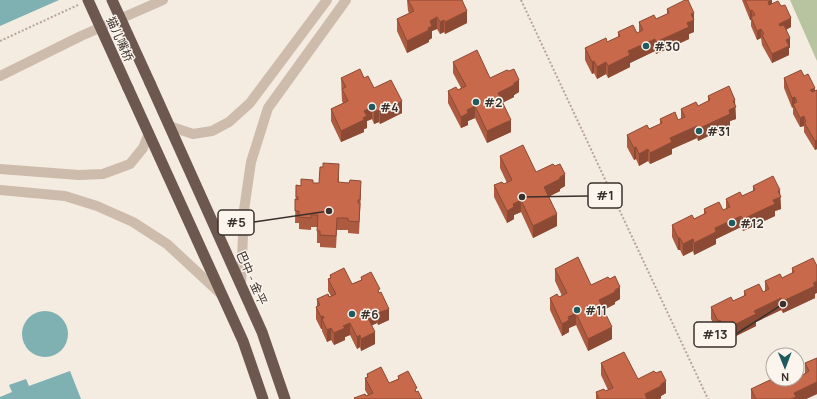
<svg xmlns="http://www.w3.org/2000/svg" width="817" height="399" font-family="Manrope,'Noto Sans SC',sans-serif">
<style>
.green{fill:#b8c4a0}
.water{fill:#7fb0b2}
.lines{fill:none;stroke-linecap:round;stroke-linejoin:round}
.path{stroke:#b9a596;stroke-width:2;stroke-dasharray:2 2;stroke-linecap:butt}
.tertiary{stroke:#cdbbac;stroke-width:10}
.trunk{stroke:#6c584f;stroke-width:11}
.trunk-bridge{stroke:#6c584f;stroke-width:11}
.wall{fill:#ac5a40}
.shaded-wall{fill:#8c4a34}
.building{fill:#c8694b;stroke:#8c4a34}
.poi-dot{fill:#1f5a5e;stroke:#fbf5ee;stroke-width:1.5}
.labels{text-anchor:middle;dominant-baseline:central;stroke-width:3;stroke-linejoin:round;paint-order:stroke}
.street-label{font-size:12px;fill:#3b302b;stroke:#fbf5ee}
.poi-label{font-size:12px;font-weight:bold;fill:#3b302b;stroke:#fbf5ee;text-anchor:start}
.leader{fill:none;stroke:#3b302b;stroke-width:1.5}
.callout-dot{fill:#3b302b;stroke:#fbf5ee;stroke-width:1.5}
.callout{fill:#fbf5ee;stroke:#3b302b;stroke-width:1.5}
.callout-label{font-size:13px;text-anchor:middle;font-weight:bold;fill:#3b302b}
</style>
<rect width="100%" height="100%" fill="#f4ebe1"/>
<path class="green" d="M 790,0 L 817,0 L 817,61 Z"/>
<g class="water">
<path d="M 0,0 L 59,0 L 0,26 Z"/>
<circle cx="45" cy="334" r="23"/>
<path d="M 70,371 L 81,399 L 0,399 L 0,397 L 12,392 L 9,385 L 26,379 L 29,386 Z"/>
</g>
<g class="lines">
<g class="path">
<path d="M 521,0 L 708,399"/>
<path d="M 0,41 L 78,5"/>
</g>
<g class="tertiary">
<path d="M 0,76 L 81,36 L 163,0"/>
<path d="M 169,126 L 193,134 L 212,131 L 229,122 L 250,103 L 327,0"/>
<path d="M 0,169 L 79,175 L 103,174 L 130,164 L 143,148 L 149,133"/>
<path d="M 0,190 L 65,196 L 97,206 L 133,222 L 167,244 L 221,294"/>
<path d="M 241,284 L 244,210 L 251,162 L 268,108 L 346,0"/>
</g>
<g class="trunk">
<path d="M 150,83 L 262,332 L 285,399"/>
<path d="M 128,88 L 243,341 L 263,399"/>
</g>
<g class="trunk-bridge">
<path d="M 88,0 L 128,88"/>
<path d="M 112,0 L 150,83"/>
</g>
</g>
<g class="wall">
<path d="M 407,0 L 462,0 L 467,23 L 445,34 L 444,32 L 440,34 L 437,29 L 432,31 L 432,38 L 429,40 L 429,42 L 407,53 L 397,31 L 397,19 L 409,13 L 408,11 Z"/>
<path d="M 742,0 L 772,0 L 772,4 L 791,27 L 786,30 L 790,48 L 789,48 L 789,55 L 772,63 L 762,45 L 761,38 L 757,40 L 751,26 L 751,20 L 750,20 Z"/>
<path d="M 667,9 L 694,19 L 694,32 L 689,34 L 689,39 L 656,54 L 655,51 L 630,63 L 630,67 L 608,78 L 606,74 L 597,79 L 594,73 L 592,74 L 585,60 L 585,48 L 607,42 L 618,37 L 618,32 L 637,33 L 639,32 L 639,22 L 656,19 L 667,14 Z"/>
<path d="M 453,62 L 490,78 L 519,92 L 514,95 L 514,97 L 502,103 L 511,132 L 487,143 L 475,118 L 468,121 L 468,125 L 461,128 L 448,103 L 448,91 L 458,90 L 461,88 L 453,73 Z"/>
<path d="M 804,76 L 815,91 L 817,90 L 817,149 L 815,150 L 804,132 L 804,126 L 800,127 L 793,114 L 793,107 L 792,108 L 784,88 L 784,78 Z"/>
<path d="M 341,78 L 364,78 L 374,88 L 402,113 L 380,124 L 379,122 L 374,124 L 372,119 L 367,121 L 367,128 L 364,129 L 364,132 L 341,142 L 331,121 L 331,109 L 343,103 L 342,101 Z"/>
<path d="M 708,96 L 735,106 L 736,119 L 730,121 L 730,126 L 698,141 L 697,138 L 672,149 L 672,154 L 650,164 L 648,161 L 639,166 L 636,159 L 634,160 L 627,147 L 627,135 L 649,129 L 660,124 L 660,119 L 678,120 L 681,119 L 681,109 L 698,106 L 708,101 Z"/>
<path d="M 500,156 L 536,172 L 565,186 L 560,189 L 560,191 L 548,197 L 557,226 L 533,238 L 521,212 L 514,215 L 514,219 L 507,223 L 494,197 L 494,185 L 504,184 L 507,183 L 500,168 Z"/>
<path d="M 339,176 L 339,182 L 361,193 L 359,234 L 348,233 L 348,230 L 337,230 L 336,248 L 320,247 L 320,243 L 317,243 L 317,227 L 311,227 L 311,230 L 299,229 L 299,223 L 295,223 L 296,185 L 301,186 L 319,183 Z"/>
<path d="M 753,186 L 780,196 L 781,209 L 775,211 L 775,216 L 743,231 L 741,227 L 716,239 L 716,244 L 694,255 L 693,251 L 683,256 L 680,250 L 678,250 L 672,237 L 672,225 L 694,219 L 704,214 L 704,209 L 723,210 L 726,209 L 726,199 L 742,196 L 753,191 Z"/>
<path d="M 792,268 L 815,294 L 815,298 L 783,313 L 781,310 L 756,322 L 756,326 L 734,337 L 732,334 L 723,338 L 720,332 L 718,333 L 711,319 L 711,307 L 733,301 L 744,296 L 744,291 L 763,292 L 765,291 L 765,281 L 782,278 L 792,273 Z"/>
<path d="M 555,269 L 591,285 L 620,299 L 615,302 L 615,304 L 604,310 L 612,339 L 588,351 L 576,325 L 569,328 L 569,332 L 562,336 L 550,310 L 550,298 L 559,297 L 562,296 L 555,281 Z"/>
<path d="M 330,275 L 352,284 L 361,280 L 361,277 L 380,293 L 389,320 L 378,325 L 377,323 L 372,325 L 375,344 L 361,351 L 360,347 L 357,349 L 350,335 L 345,337 L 345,340 L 334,345 L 331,340 L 327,342 L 322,331 L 322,329 L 321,329 L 316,319 L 316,307 L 317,306 L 317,299 L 331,296 L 328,291 L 328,279 L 330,279 Z"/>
<path d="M 817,358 L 817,394 L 806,399 L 751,399 L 751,389 L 803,375 L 805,373 L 805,363 Z"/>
<path d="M 601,363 L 638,379 L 666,393 L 661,396 L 661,398 L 660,399 L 596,399 L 596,392 L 605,391 L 608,390 L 601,375 Z"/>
<path d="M 367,374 L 389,383 L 398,379 L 398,376 L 417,392 L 422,399 L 354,399 L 354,398 L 368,395 L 365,390 L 365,378 L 367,378 Z"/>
</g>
<g class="shaded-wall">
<path d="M 772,0 L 772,10 L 768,2 Z"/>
<path d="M 752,10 L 752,19 L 751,17 L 751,20 L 750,20 L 750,11 Z"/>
<path d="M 467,11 L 467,23 L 445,34 L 445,22 Z"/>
<path d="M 694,13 L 694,32 L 689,34 L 689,39 L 656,54 L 656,42 L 687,23 L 691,14 Z"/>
<path d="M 437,17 L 437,29 L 432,31 L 432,38 L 429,40 L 429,42 L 407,53 L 407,41 L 430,21 Z"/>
<path d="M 791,18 L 791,27 L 779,33 L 779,24 Z"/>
<path d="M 444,20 L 444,32 L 440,34 L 440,22 Z"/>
<path d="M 761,29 L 761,38 L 757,40 L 757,31 Z"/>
<path d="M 790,38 L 790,48 L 789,48 L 789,55 L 772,63 L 772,54 L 786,40 Z"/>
<path d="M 655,39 L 655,51 L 630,63 L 630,67 L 608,78 L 608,66 L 628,51 Z"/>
<path d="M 594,61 L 594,73 L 592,74 L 592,62 Z"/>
<path d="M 606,62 L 606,74 L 597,79 L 597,67 Z"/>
<path d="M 519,80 L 519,92 L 514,95 L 514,97 L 498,105 L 498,93 Z"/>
<path d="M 815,88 L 815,97 L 810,90 Z"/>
<path d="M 795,97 L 795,107 L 793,104 L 793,107 L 792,108 L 792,98 Z"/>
<path d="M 735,100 L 736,119 L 730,121 L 730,126 L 698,141 L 698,129 L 729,110 L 733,101 Z"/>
<path d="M 402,101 L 402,113 L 380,124 L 380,112 Z"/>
<path d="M 475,106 L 475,118 L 468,121 L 468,125 L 461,128 L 461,117 L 467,110 Z"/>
<path d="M 372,107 L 372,119 L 367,121 L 367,128 L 364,129 L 364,132 L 341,142 L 341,131 L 364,111 Z"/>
<path d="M 379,110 L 379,122 L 374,124 L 374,112 Z"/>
<path d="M 804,116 L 804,126 L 800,127 L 800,118 Z"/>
<path d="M 511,120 L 511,132 L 487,143 L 487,131 Z"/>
<path d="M 697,126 L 697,138 L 672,149 L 672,154 L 650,164 L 650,153 L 670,138 Z"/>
<path d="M 817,140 L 817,149 L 815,150 L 815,141 Z"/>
<path d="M 636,147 L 636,159 L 634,160 L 634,148 Z"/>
<path d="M 648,149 L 648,161 L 639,166 L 639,154 Z"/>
<path d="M 565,174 L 565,186 L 560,189 L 560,191 L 544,199 L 544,187 Z"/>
<path d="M 780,190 L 781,209 L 775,211 L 775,216 L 743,231 L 743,219 L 773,200 L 778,191 Z"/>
<path d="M 521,200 L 521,212 L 514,215 L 514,219 L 507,223 L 507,211 L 513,204 Z"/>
<path d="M 557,214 L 557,226 L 533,238 L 533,226 Z"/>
<path d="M 741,216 L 741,227 L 716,239 L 716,244 L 694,255 L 694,243 L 715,228 Z"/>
<rect x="678" y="238" width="2" height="12"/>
<path d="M 693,239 L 693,251 L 683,256 L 683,244 Z"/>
<path d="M 817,281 L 817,293 L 815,294 L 815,298 L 783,313 L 783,301 Z"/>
<path d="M 620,287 L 620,299 L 615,302 L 615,304 L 599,312 L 599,300 Z"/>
<path d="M 781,298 L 781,310 L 756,322 L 756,326 L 734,337 L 734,325 L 754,311 Z"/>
<path d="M 389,309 L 389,320 L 378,325 L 378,313 Z"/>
<path d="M 377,311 L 377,323 L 367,328 L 367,316 Z"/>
<path d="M 576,313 L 576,325 L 569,328 L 569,332 L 562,336 L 562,324 L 568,317 Z"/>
<path d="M 323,316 L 323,322 L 322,319 L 322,329 L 321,329 L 321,317 Z"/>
<path d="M 720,320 L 720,332 L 718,333 L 718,321 Z"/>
<path d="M 732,322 L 732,334 L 723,338 L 723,326 Z"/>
<path d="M 350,323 L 350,335 L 345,337 L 345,340 L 334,345 L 334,333 L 343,326 Z"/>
<path d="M 612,327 L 612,339 L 588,351 L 588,339 Z"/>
<path d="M 331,328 L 331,340 L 327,342 L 327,330 Z"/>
<path d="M 375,332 L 375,344 L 361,351 L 361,339 Z"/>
<path d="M 360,335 L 360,347 L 357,349 L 357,337 Z"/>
<path d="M 666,381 L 666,393 L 661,396 L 661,398 L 660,399 L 645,399 L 645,394 Z"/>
<path d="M 817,382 L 817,394 L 806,399 L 791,399 L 794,393 Z"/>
</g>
<g class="building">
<path d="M 408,0 L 462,0 L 467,11 L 445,22 L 444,20 L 440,22 L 437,17 L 430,21 L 432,26 L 428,28 L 429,30 L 407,41 L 397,19 L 414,11 Z"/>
<path d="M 685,0 L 688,0 L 694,13 L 691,14 L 694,20 L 687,23 L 689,27 L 656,42 L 655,39 L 628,51 L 630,55 L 608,66 L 606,62 L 597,67 L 594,61 L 592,62 L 585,48 L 606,38 L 607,42 L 620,36 L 618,32 L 633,25 L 637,33 L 643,30 L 639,22 L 654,15 L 656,19 L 669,13 L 667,9 Z"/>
<path d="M 745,0 L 772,0 L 768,2 L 769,5 L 778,1 L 781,6 L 785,5 L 791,18 L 779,24 L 780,26 L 784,25 L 790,38 L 786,40 L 789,46 L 772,54 L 762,35 L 764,34 L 761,29 L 757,31 L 751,17 L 755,15 L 752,10 L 750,11 Z"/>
<path d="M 477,50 L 490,78 L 507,70 L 509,71 L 514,69 L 519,80 L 514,83 L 514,85 L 498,93 L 511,120 L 487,131 L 475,106 L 467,110 L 468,113 L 461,117 L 448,91 L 456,87 L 458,90 L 466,86 L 453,62 Z"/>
<path d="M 360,69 L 364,78 L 368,76 L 374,88 L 391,80 L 402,101 L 380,112 L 379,110 L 374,112 L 372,107 L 364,111 L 367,116 L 363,118 L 364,120 L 341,131 L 331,109 L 348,101 L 342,89 L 346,87 L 341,78 Z"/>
<path d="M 801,70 L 804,76 L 808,74 L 815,88 L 810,90 L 812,92 L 817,90 L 817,140 L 815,141 L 804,122 L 806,122 L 804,116 L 800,118 L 793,104 L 797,102 L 795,97 L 792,98 L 784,78 Z"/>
<path d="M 729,86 L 735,100 L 733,101 L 736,107 L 729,110 L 730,114 L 698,129 L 697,126 L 670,138 L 672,142 L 650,153 L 648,149 L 639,154 L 636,147 L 634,148 L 627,135 L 647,125 L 649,129 L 662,123 L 660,119 L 675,112 L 678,120 L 685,117 L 681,109 L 696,102 L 698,106 L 710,100 L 708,96 Z"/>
<path d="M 523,145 L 536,172 L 553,164 L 555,166 L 560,164 L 565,174 L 560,177 L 560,179 L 544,187 L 557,214 L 533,226 L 521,200 L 513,204 L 514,207 L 507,211 L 494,185 L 502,182 L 504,184 L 512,180 L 500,156 Z"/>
<path d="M 323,163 L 339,164 L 338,182 L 349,183 L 350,180 L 361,181 L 360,200 L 358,200 L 358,203 L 360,203 L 359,222 L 348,221 L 348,218 L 337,218 L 336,236 L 320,235 L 320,231 L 317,231 L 318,215 L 311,215 L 311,218 L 299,217 L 299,211 L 295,211 L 295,199 L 298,200 L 298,197 L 296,197 L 296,185 L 301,186 L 301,179 L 313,180 L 313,183 L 319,183 L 320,167 L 323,167 Z"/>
<path d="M 773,176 L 780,190 L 778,191 L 781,197 L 773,200 L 775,204 L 743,219 L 741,216 L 715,228 L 716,232 L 694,243 L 693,239 L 683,244 L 680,238 L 678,238 L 672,225 L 692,215 L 694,219 L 706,213 L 704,209 L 719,202 L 723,210 L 730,207 L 726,199 L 740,192 L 742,196 L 755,190 L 753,186 Z"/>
<path d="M 578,257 L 591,285 L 608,277 L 610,279 L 615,276 L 620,287 L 615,290 L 615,292 L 599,300 L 612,327 L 588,339 L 576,313 L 568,317 L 569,320 L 562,324 L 550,298 L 557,294 L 559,297 L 567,293 L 555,269 Z"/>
<path d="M 813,258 L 817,266 L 817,281 L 813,283 L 815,286 L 783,301 L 781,298 L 754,311 L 756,314 L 734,325 L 732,322 L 723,326 L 720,320 L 718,321 L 711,307 L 731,297 L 733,301 L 746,295 L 744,291 L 759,284 L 763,292 L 769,289 L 765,281 L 780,274 L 782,278 L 794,272 L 792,268 Z"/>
<path d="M 344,268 L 352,284 L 362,280 L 361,277 L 371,272 L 380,289 L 378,290 L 379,293 L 381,292 L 389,309 L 378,313 L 377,311 L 367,316 L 375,332 L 361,339 L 360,335 L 357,337 L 350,323 L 343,326 L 345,328 L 334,333 L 331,328 L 327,330 L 322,319 L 324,318 L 323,316 L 321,317 L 316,307 L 320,305 L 317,299 L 328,294 L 329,297 L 336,294 L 328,279 L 331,278 L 330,275 Z"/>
<path d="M 624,352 L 638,379 L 654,371 L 656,373 L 661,371 L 666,381 L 661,384 L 661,386 L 645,394 L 647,399 L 599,399 L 596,392 L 604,389 L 605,391 L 613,388 L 601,363 Z"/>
<path d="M 817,358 L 817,382 L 794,393 L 796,397 L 791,399 L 756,399 L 751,389 L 772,379 L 773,383 L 782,379 L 797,379 L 797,367 L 799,366 L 803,375 L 809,371 L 805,363 Z"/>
<path d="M 381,367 L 389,383 L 399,379 L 398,376 L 408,371 L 417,388 L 415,389 L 416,392 L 418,391 L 422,399 L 355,399 L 354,398 L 365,394 L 366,396 L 373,393 L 365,378 L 368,377 L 367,374 Z"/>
</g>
<g class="poi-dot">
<circle cx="646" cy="46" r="4"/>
<circle cx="476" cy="102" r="4"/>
<circle cx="372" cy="107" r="4"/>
<circle cx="699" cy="131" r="4"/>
<circle cx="732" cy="223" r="4"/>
<circle cx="577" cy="310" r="4"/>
<circle cx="352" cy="314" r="4"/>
</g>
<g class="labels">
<g class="street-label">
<text transform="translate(120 39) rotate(66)">猫儿嘴桥</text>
<text transform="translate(252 278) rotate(66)">巴中 - 金平</text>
</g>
<g class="poi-label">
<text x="654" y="46">#30</text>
<text x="484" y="102">#2</text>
<text x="380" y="107">#4</text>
<text x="707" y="131">#31</text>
<text x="740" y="223">#12</text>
<text x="585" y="310">#11</text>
<text x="360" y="314">#6</text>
</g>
</g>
<path class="leader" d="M522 197L588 196M329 211L254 222M783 304L736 334"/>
<g class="callout-dot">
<circle cx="522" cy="197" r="4"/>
<circle cx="329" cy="211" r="4"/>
<circle cx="783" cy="304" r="4"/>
</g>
<g class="callout">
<rect x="588" y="183" width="34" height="25" rx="4"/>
<rect x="218" y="210" width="36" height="25" rx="4"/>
<rect x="694" y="322" width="42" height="25" rx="4"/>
</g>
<g class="callout-label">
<text x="605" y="200">#1</text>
<text x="236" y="227">#5</text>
<text x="715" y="339">#13</text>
</g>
<g transform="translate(785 367) rotate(179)"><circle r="19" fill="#fbf5ee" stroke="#aea6a0"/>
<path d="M0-3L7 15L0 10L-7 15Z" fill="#1f5a5e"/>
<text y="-6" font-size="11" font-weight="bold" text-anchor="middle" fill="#3b302b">N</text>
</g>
</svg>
